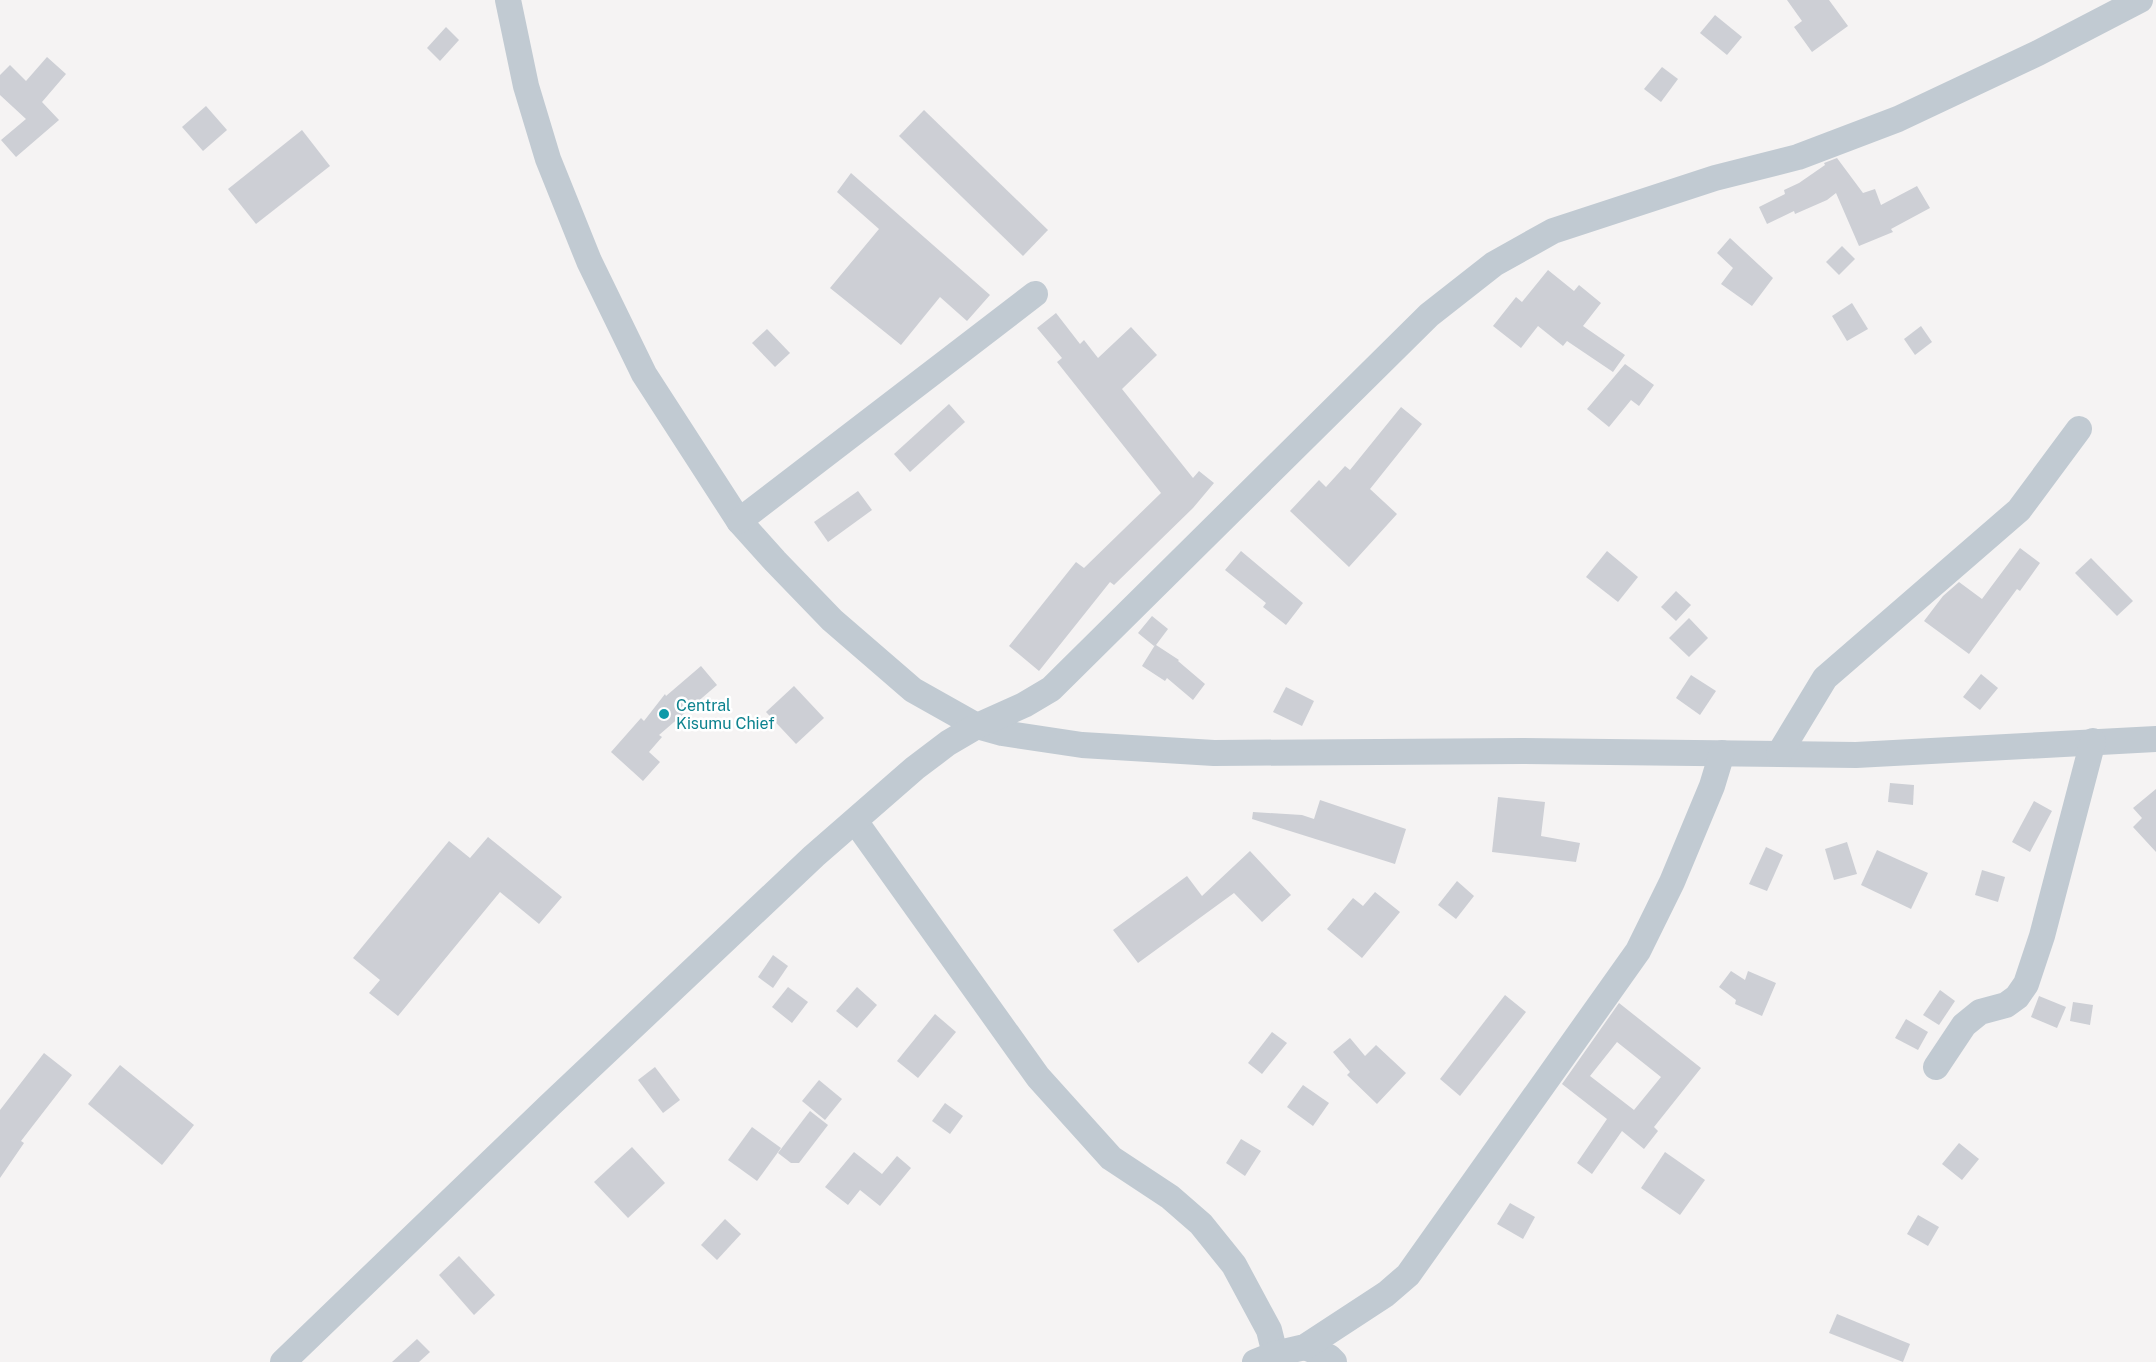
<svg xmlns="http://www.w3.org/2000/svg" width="2156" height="1362" font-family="'Public Sans',sans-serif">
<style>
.building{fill:#cdcfd5;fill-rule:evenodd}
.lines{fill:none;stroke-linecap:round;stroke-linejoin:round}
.minor{stroke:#c1cad2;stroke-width:26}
.culture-dot{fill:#0f9aa8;stroke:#fff;stroke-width:2}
.labels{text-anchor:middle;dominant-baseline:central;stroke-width:5;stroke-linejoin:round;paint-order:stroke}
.culture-label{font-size:16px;fill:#0d838f;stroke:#fff;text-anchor:start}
</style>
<rect width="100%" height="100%" fill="#f5f3f3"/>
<g class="building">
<path d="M 1787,0 L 1829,0 L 1848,26 L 1812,52 L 1794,27 L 1802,21 Z"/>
<path d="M 1715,15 L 1742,37 L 1727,55 L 1700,33 Z"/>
<path d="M 446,27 L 459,40 L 440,61 L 427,48 Z"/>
<path d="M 47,57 L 66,74 L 42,102 L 59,120 L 16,157 L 1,140 L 26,119 L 0,95 L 0,75 L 10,65 L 26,81 Z"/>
<path d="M 1662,67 L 1678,79 L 1661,102 L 1644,89 Z"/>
<path d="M 206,106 L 227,130 L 203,151 L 182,127 Z"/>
<path d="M 924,110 L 1048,230 L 1023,256 L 899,136 Z"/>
<path d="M 302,130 L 330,166 L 256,224 L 228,189 Z"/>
<path d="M 1837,158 L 1863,193 L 1875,189 L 1881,205 L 1917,186 L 1930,208 L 1891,229 L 1893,232 L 1859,246 L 1836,193 L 1827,200 L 1795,214 L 1794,211 L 1767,224 L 1759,207 L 1785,194 L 1784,190 L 1799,183 L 1825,165 L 1824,163 Z"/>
<path d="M 851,173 L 990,295 L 967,321 L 940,297 L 901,345 L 830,288 L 879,229 L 837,192 Z"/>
<path d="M 1730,238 L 1773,278 L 1752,306 L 1721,284 L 1733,268 L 1717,253 Z"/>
<path d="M 1842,246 L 1855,259 L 1839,275 L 1826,262 Z"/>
<path d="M 1548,270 L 1574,291 L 1579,285 L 1601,303 L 1583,326 L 1625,355 L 1613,372 L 1567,341 L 1563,346 L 1538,326 L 1521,348 L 1493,326 L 1516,297 L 1522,302 Z"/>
<path d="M 1852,303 L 1868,329 L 1847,341 L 1832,316 Z"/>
<path d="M 1056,313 L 1080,344 L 1084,340 L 1098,358 L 1131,327 L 1157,355 L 1122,389 L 1193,478 L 1199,471 L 1214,483 L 1193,508 L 1114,585 L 1110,582 L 1039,671 L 1009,646 L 1076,562 L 1084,568 L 1161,493 L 1057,362 L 1062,358 L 1037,328 Z"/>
<path d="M 1921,326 L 1932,342 L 1915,355 L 1904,339 Z"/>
<path d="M 767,329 L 790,353 L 775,367 L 752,343 Z"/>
<path d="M 1625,364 L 1654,385 L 1639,406 L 1631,400 L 1609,427 L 1587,409 Z"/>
<path d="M 949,404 L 965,422 L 910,472 L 894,454 Z"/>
<path d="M 1401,407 L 1422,424 L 1370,489 L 1397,514 L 1349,567 L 1290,511 L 1319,480 L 1326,487 L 1345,466 L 1350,470 Z"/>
<path d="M 858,491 L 872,510 L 828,542 L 814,522 Z"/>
<path d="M 2020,548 L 2040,563 L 2020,591 L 2017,589 L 1969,654 L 1924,621 L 1943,596 L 1959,582 L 1982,599 Z"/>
<path d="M 1241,551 L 1303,603 L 1286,625 L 1263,607 L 1266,603 L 1225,570 Z"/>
<path d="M 1607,551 L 1638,577 L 1618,602 L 1586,577 Z"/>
<path d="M 2091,558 L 2133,601 L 2117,616 L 2075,573 Z"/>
<path d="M 1676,591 L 1691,605 L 1676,621 L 1661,607 Z"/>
<path d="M 1152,616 L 1168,629 L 1156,645 L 1179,660 L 1178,661 L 1205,684 L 1193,700 L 1167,678 L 1165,681 L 1142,666 L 1155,645 L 1154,646 L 1138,633 Z"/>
<path d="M 1689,618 L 1708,638 L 1689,657 L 1669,638 Z"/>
<path d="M 701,666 L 717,685 L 659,735 L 662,737 L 649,752 L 660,762 L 643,781 L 611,752 L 641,718 L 644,721 L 665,694 L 666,696 Z"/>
<path d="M 1981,674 L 1998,688 L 1980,710 L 1963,697 Z"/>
<path d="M 1691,675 L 1716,691 L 1700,715 L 1676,698 Z"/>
<path d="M 794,686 L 824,718 L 796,744 L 766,712 Z"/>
<path d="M 1286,687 L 1314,701 L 1302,726 L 1273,712 Z"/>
<path d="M 1890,783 L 1914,785 L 1913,805 L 1888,802 Z"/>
<path d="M 2156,789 L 2156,852 L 2133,827 L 2142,818 L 2133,808 Z"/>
<path d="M 1498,797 L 1545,802 L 1541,836 L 1580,843 L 1576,862 L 1492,852 Z"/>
<path d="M 1320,800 L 1406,829 L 1395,864 L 1252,819 L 1253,812 L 1302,815 L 1314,819 Z"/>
<path d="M 2034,801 L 2052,811 L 2030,852 L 2012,842 Z"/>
<path d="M 488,837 L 562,897 L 539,924 L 500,892 L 398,1016 L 369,993 L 380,980 L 353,958 L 449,841 L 470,858 Z"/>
<path d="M 1847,842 L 1857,874 L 1834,880 L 1825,849 Z"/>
<path d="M 1766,847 L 1783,855 L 1767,891 L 1749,884 Z"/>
<path d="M 1877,850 L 1928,873 L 1911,909 L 1861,885 Z"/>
<path d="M 1250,851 L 1291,895 L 1262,922 L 1234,893 L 1138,963 L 1113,930 L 1187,876 L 1202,896 Z"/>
<path d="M 1982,870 L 2005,877 L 1998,902 L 1975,895 Z"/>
<path d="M 1457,881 L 1474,896 L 1456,919 L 1438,905 Z"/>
<path d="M 1375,892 L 1400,912 L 1362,958 L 1327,929 L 1353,898 L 1363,906 Z"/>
<path d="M 773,955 L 788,966 L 773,988 L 758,977 Z"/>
<path d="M 1731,971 L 1745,980 L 1748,971 L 1776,983 L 1762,1016 L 1735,1004 L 1736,1000 L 1719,987 Z"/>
<path d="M 788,987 L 808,1002 L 792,1023 L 772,1007 Z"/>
<path d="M 857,987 L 877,1005 L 857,1028 L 836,1011 Z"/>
<path d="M 1940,990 L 1955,1001 L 1939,1025 L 1923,1015 Z"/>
<path d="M 1505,995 L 1526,1012 L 1460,1096 L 1440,1079 Z"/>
<path d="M 2039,996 L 2066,1007 L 2057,1028 L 2031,1017 Z"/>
<path d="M 2073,1002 L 2093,1005 L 2090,1025 L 2070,1021 Z"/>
<path d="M 1619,1003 L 1701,1068 L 1654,1127 L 1658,1131 L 1644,1149 L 1622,1131 L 1592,1174 L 1577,1163 L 1607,1119 L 1562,1084 ZM 1617,1042 L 1661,1077 L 1634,1110 L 1590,1076 Z"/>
<path d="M 935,1014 L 956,1032 L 918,1078 L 897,1061 Z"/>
<path d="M 1906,1019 L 1928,1032 L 1918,1050 L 1895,1038 Z"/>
<path d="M 1272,1032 L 1287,1043 L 1262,1074 L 1248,1063 Z"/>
<path d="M 1350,1038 L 1365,1056 L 1376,1045 L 1406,1073 L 1377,1104 L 1347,1075 L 1350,1072 L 1333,1052 Z"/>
<path d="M 44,1053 L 72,1075 L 21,1141 L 24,1143 L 0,1178 L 0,1110 Z"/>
<path d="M 120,1065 L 194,1125 L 162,1165 L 88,1104 Z"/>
<path d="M 655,1067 L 680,1100 L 663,1113 L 638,1080 Z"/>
<path d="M 819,1080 L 842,1099 L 825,1120 L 802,1101 Z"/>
<path d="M 1303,1085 L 1329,1103 L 1313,1126 L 1287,1107 Z"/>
<path d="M 945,1103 L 963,1116 L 950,1134 L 932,1121 Z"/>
<path d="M 810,1111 L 828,1125 L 799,1163 L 791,1163 L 778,1153 Z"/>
<path d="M 752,1127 L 781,1148 L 757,1181 L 728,1160 Z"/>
<path d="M 1241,1139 L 1261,1151 L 1245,1176 L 1226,1163 Z"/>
<path d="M 1959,1143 L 1979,1159 L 1962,1180 L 1942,1164 Z"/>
<path d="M 632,1147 L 665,1183 L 628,1218 L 594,1182 Z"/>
<path d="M 854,1152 L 882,1174 L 897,1156 L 911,1168 L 880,1206 L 860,1190 L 848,1205 L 825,1187 Z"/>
<path d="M 1665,1152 L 1705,1180 L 1680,1215 L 1641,1188 Z"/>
<path d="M 1510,1203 L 1535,1217 L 1523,1239 L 1497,1224 Z"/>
<path d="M 1918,1215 L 1939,1227 L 1928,1246 L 1907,1234 Z"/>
<path d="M 725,1219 L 741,1234 L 717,1260 L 701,1245 Z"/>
<path d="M 459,1256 L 495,1295 L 474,1315 L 439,1275 Z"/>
<path d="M 1837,1314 L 1910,1344 L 1903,1362 L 1829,1333 Z"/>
<path d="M 417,1339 L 430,1352 L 419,1362 L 392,1362 Z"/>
</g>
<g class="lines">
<g class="minor">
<path d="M 508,0 L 526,86 L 548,159 L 589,261 L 644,374 L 739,521 L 775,561 L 832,620 L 913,690 L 977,726 L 1002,733 L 1082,745 L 1214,753 L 1523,751 L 1856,755 L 2156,739"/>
<path d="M 739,521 L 1035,294"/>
<path d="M 1779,754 L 1825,678 L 2019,510 L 2079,429"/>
<path d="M 855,821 L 1038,1077 L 1111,1158 L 1170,1197 L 1201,1224 L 1234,1265 L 1269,1330 L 1275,1354"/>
<path d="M 1936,1067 L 1964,1025 L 1980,1012 L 2006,1005 L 2017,997 L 2026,984 L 2042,936 L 2093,741"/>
<path d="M 1305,1347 L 1329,1357 L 1334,1362"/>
<path d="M 283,1362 L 550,1105 L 814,856 L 915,768 L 948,743 L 977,726 L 1024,705 L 1051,689 L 1429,315 L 1494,264 L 1553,231 L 1715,178 L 1798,157 L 1898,119 L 2038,53 L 2140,0"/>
<path d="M 1255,1362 L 1275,1354 L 1305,1347 L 1386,1294 L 1408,1275 L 1638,951 L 1672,882 L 1712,786 L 1722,753"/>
</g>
</g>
<circle class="culture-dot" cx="664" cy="714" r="6"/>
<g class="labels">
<g class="culture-label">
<text x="676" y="705">Central<tspan x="676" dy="18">Kisumu Chief</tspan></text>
</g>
</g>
</svg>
